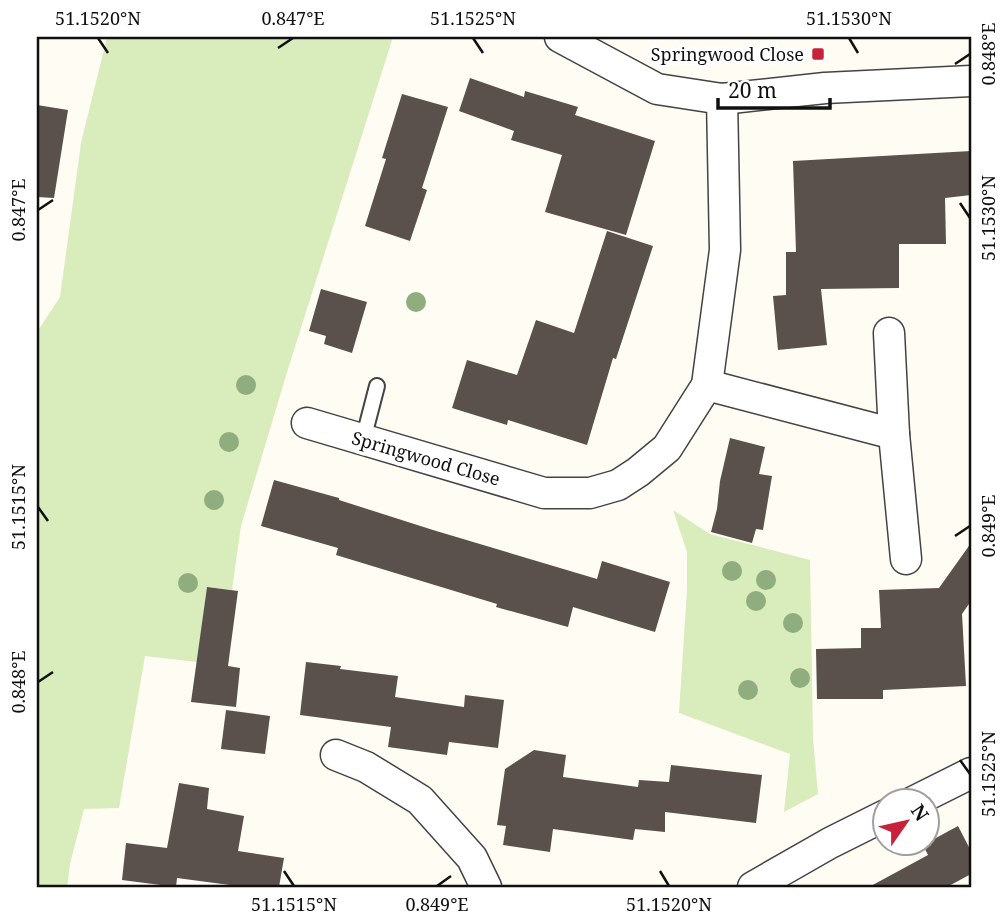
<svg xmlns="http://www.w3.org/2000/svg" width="1008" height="924" font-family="'Noto Serif',serif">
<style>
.green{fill:#d9ecbb}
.building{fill:#5a504c}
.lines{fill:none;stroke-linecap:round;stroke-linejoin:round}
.lane-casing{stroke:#434343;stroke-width:18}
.street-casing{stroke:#434343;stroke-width:33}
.lane{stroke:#fff;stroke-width:14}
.street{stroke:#fff;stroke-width:30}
.tree{fill:#8fad7e}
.ticks{fill:none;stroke:#101010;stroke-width:2.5}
.poi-dot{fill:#c72239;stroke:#fff;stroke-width:2.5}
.labels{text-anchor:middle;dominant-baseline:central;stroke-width:7;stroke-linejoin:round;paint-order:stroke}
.poi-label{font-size:18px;fill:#101010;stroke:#fff;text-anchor:end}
.street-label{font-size:18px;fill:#101010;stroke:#fff}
.neatline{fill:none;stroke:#101010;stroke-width:2.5}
.ticks-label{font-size:18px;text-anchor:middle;fill:#101010}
</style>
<rect width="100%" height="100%" fill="#fffcf4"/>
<g class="green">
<path d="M 107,37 L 393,37 L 288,369 L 241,526 L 232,590 L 207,587 L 197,662 L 145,656 L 119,808 L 84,809 L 70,864 L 67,887 L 37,887 L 37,332 L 60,297 L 81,143 Z"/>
<path d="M 673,510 L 710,534 L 810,560 L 813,738 L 818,794 L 784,812 L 790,754 L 679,713 L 687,590 L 687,552 Z"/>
</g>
<g class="building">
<path d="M 470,78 L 524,97 L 525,91 L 578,107 L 575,115 L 655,141 L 626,235 L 545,212 L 562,155 L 511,140 L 514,131 L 459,111 Z"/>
<path d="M 402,94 L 448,107 L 422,188 L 427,190 L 410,241 L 365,226 L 386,159 L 382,158 Z"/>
<path d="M 37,105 L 68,110 L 54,198 L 37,197 Z"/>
<path d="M 971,151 L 971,195 L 945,198 L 946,244 L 899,244 L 899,288 L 821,289 L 827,345 L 778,350 L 773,296 L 786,295 L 786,252 L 796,252 L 793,161 Z"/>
<path d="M 607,231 L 653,246 L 616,359 L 613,358 L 587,445 L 508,420 L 507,425 L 452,408 L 467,360 L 517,375 L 536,320 L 574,333 Z"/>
<path d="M 321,289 L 367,302 L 352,353 L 324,344 L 326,336 L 309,331 Z"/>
<path d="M 730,438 L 765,447 L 759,474 L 772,476 L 763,530 L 756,529 L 752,543 L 711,532 L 717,509 L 720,481 Z"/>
<path d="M 274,480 L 339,498 L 339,500 L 433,530 L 597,579 L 602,561 L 670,582 L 655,632 L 573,607 L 568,627 L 496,607 L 497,604 L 336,555 L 338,548 L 261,526 Z"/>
<path d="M 971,543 L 971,601 L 962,614 L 966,686 L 883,690 L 883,699 L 817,699 L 816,649 L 861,648 L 861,628 L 881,628 L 879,590 L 939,588 Z"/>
<path d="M 207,587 L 238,591 L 228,666 L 240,668 L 236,707 L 191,702 Z"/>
<path d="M 306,662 L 341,666 L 340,669 L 398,676 L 395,697 L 464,707 L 465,695 L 504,700 L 498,748 L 449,742 L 447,755 L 388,747 L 391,727 L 300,715 Z"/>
<path d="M 226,710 L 270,716 L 265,754 L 221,749 Z"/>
<path d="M 534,750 L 566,755 L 563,777 L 638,787 L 639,780 L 669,782 L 671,765 L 762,775 L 756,823 L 665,812 L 665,832 L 635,829 L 633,840 L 553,829 L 550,852 L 503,845 L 506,826 L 497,825 L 505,769 Z"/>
<path d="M 179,783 L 209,788 L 207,809 L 244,816 L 238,851 L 284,858 L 279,887 L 245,887 L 177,878 L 176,887 L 122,880 L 126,843 L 167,848 Z"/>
<path d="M 958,826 L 971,851 L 971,874 L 947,887 L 869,887 L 928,855 L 923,845 Z"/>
</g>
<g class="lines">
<g class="lane-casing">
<path id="lane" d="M 363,440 L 377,386"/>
</g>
<g class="street-casing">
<g id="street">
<path d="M 560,37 L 657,89 L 722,99 L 825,88 L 971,81"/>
<path d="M 889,333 L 894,434 L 906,559"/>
<path d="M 707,385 L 894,434"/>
<path d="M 307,423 L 544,493 L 590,493 L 618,485 L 638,472 L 667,448 L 707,385 L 725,250 L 722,99"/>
<path d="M 336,755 L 366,767 L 420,800 L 472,858 L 486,887"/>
<path d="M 913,802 L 971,773"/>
<path d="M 753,887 L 830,843 L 886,815"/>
</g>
</g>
<use href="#lane" class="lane"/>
<use href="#street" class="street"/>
</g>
<g class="tree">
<circle cx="416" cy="302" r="10"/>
<circle cx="246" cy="385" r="10"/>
<circle cx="229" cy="442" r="10"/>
<circle cx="214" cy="500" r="10"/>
<circle cx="732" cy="571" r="10"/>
<circle cx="766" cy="580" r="10"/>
<circle cx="188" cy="583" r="10"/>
<circle cx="756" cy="601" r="10"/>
<circle cx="793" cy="623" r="10"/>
<circle cx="800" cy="678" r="10"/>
<circle cx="748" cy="690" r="10"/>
</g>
<path class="ticks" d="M 98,38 L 108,53M 473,38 L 483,53M 849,38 L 858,53M 278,48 L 293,38M 955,64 L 970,54M 960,203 L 970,218M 38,210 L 53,200M 38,507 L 48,521M 955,536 L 970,526M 38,682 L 53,672M 960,760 L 970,774M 284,871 L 294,886M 660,871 L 669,886M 437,886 L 451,876"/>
<rect class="poi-dot" x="811" y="47" width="14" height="14" rx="3.5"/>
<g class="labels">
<g class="poi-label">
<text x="804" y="54">Springwood Close</text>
</g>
<g class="street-label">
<text transform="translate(426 458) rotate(16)">Springwood Close</text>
</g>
</g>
<rect width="1008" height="924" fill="none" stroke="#ffffff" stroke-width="77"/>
<g transform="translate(906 822) rotate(56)"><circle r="33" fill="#ffffff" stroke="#9f9f9f" stroke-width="2"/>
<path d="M0-5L12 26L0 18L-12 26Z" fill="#c72239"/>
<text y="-10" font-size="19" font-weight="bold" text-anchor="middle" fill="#101010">N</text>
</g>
<path d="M718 98v10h112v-10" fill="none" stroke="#101010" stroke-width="3.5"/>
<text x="728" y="98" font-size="21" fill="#101010" stroke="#ffffff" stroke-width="5" paint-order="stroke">20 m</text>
<rect x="38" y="38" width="932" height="848" class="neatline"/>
<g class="ticks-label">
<text x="98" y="25">51.1520°N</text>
<text x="293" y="25">0.847°E</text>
<text x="473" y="25">51.1525°N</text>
<text x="849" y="25">51.1530°N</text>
<text transform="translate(989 54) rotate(-90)" y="6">0.848°E</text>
<text transform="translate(19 210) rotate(-90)" y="6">0.847°E</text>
<text transform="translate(989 218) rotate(-90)" y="6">51.1530°N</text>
<text transform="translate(19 507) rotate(-90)" y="6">51.1515°N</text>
<text transform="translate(989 526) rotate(-90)" y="6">0.849°E</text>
<text transform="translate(19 682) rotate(-90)" y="6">0.848°E</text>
<text transform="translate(989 774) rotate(-90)" y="6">51.1525°N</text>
<text x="294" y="911">51.1515°N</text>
<text x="437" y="911">0.849°E</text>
<text x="669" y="911">51.1520°N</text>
</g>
</svg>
